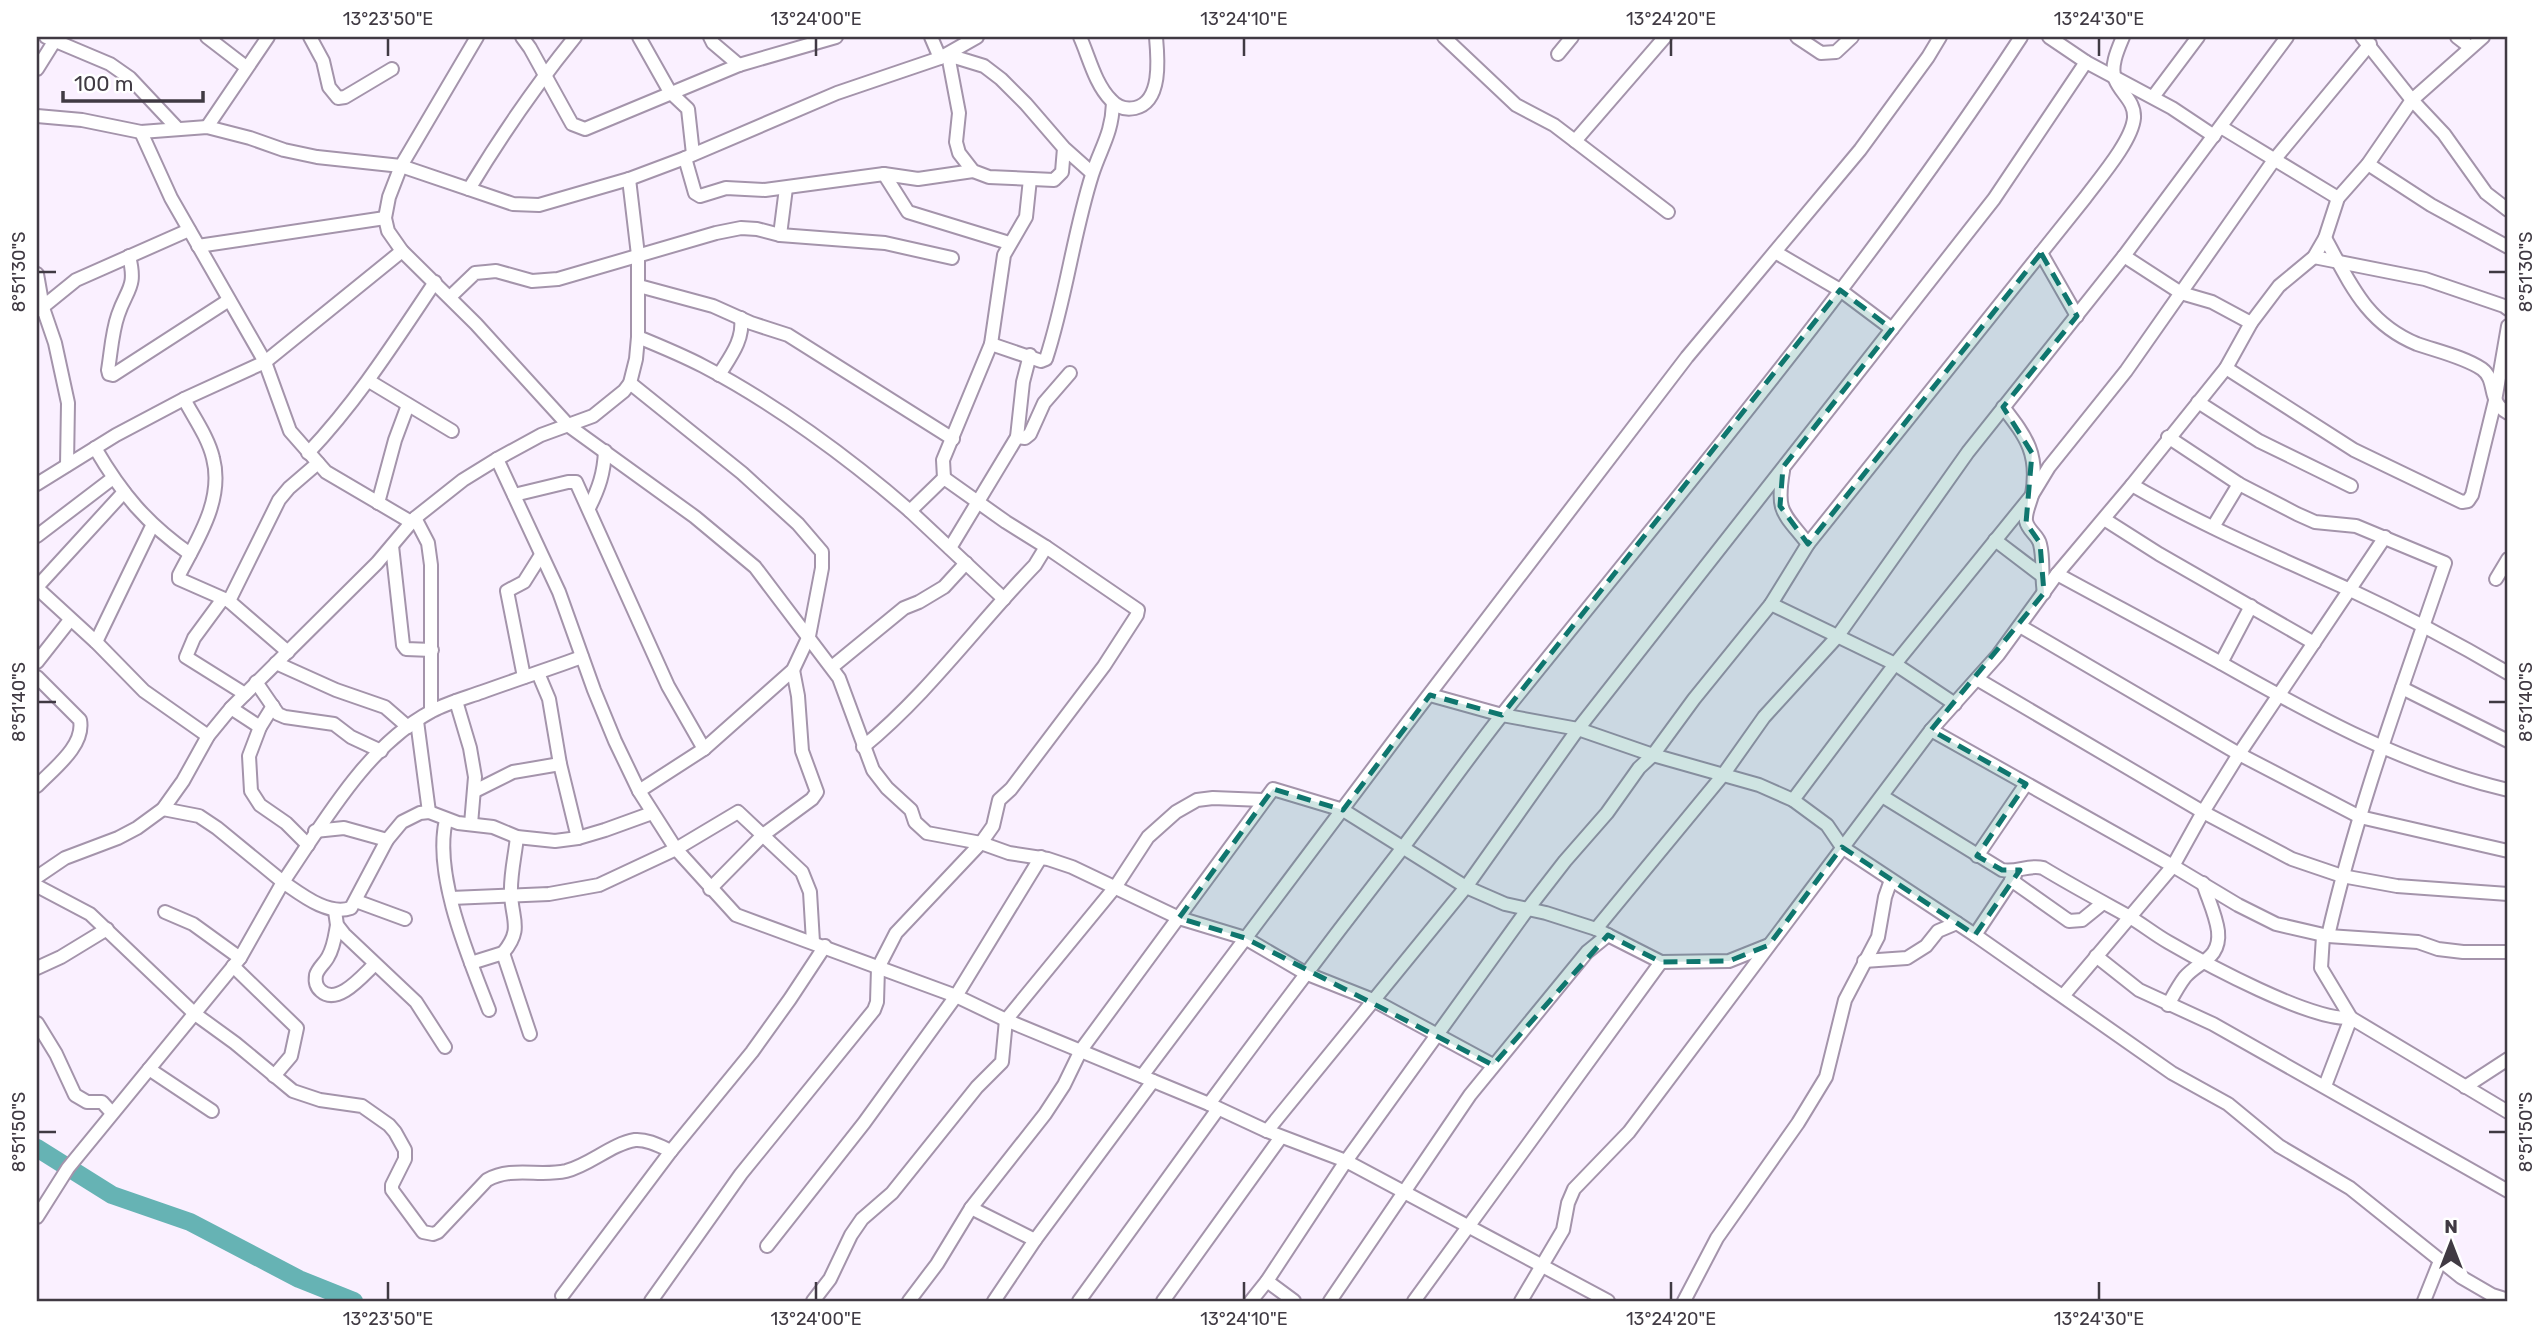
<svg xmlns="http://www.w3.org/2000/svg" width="2545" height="1338" font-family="Rubik,sans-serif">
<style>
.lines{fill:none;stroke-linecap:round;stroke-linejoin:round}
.river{stroke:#66b3b4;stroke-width:18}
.minor-casing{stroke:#a494ab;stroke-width:16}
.minor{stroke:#fff;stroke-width:12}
.marked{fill:#0f766e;fill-opacity:0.2;stroke:#0f766e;stroke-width:5;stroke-dasharray:14 9;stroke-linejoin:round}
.ticks{fill:none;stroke:#403a43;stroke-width:2.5}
.neatline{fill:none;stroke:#403a43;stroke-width:2.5}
.ticks-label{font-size:18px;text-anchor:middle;fill:#403a43}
</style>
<rect width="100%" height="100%" fill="#faf0ff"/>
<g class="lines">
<path class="river" d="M 37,1148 L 112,1195 L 190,1222 L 299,1279 L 354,1301"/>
<g class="minor-casing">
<g id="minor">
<path d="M 46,37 L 110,64 L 130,78 L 178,129"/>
<path d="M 207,37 L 246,67"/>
<path d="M 310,37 L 323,61 L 329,87 L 338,98 L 345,97 L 392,69"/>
<path d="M 477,37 L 401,166 L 389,197 L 385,218 L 388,231 L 402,251 L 476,324 L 569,426 L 695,517 L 755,567 L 839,678 L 873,770 L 887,788 L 911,810 L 915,822 L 927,833 L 981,843 L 1009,853 L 1048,859 L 1072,867 L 1179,918 L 1245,938 L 1305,973 L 1373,1000 L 1493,1065"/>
<path d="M 522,37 L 530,48 L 572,124 L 585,129 L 739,65 L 836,37"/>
<path d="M 639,37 L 670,92 L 688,109 L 693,154"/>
<path d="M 710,37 L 713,43 L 739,65"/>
<path d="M 931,37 L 940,58"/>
<path d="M 1080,37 C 1089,57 1095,84 1111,100 C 1117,107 1125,110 1135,108 C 1162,102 1158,59 1156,37"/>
<path d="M 1444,37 L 1516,105 L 1554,125 L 1668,212"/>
<path d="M 1797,37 L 1821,53 L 1836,52 L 1852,37"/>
<path d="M 2049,37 L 2086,62 L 2172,108 L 2214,136"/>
<path d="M 2362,37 L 2412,100 L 2444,134 L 2486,193 L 2508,210"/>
<path d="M 2457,37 L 2470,47"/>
<path d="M 1558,54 L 1572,37"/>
<path d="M 37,69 L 57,37"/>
<path d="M 2153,97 L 2198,37"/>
<path d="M 37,116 L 82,120 L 141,132 L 207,127 L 250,138 L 284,150 L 317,157 L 401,166 L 513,204 L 539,205 L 629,179 L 685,158 L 837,93 L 940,58 L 977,37"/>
<path d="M 207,127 L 268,37"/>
<path d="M 2221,127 L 2338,198"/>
<path d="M 141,132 L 171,198 L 265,362 L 290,431 L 326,472 L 411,522"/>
<path d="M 1575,141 L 1665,37"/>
<path d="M 1064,148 L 1062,172 L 1054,180 L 989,177 L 973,171 L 959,153 L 956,142 L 959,113 L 948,55 L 984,66 L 1001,79 L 1026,104 L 1064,148 L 1092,173"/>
<path d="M 685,158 L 695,193 L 700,196 L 726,188 L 765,190 L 884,174 L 918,179 L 973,171"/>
<path d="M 2368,164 L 2431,205 L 2508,247"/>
<path d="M 884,174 L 908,212 L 1009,243"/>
<path d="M 469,189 C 501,136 536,85 575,37"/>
<path d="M 780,235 L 786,188"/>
<path d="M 2325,238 C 2350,283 2366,323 2417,344 C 2437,351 2464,357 2482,369 C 2498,381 2486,401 2508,413"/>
<path d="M 198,246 L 385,218"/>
<path d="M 1775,252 L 1840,290 L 1892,329"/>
<path d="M 2041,253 L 2077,316"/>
<path d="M 129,256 C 137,288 127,288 118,315 C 112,332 111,352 108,370 L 109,374 L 113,375 L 229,300"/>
<path d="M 2124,256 L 2181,293 L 2212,302 L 2251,323"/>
<path d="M 2314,257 L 2425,279 L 2504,306 L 2508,309"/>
<path d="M 37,274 L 43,308 L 55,343 L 68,403 L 67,465"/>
<path d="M 639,286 L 713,306 L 751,323 L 788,335 L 953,439"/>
<path d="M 450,297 L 475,273 L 486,272 L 496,271 L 532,281 L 558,279 L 716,233 L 741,228 L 757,229 L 780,235 L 885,243 L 952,258"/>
<path d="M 39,310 L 76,280 L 189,230"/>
<path d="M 638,337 C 660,346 682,355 703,366 C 774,403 849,458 910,511 L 944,478 L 1006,522 L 1046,547 L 1138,610 L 1137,615 L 1104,666 L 1011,789 L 999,800 L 993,826 L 981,843 L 896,933 L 878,968 L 877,1002 L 874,1010 L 741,1174 L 651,1301"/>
<path d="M 991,344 L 1041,361 L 1046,359 C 1066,298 1073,235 1092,175 C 1101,147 1112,134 1113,103"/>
<path d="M 2226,368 L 2354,450 L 2462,502 L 2468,501 L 2472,495 L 2495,401 L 2508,326"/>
<path d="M 719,375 C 730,357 744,340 741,318"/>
<path d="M 369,381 L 452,431"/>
<path d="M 630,383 L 742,473 L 798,524 L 822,552 L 822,568 L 809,636 L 793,670 L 704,749"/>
<path d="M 184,399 C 194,418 208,437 213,458 C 224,500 197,540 179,575 L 179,579 L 229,601 L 288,652"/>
<path d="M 2198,402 L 2259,441 L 2351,486"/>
<path d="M 2003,407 C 2027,438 2039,454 2032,495 C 2030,504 2025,512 2026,521 C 2028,531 2038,535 2040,544 C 2044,559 2041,577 2044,593"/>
<path d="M 1017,437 L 1025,438 L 1030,434 L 1044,403 L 1070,373"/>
<path d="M 2168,437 L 2239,484 L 2297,514 L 2315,522 L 2356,526 L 2445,563 C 2403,686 2357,809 2328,936"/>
<path d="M 95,448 C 122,494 146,523 190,554"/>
<path d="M 308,453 C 358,400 394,343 435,282"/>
<path d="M 497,459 L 559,592 L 594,690 L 615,741 L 639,791 L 676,849 L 736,915 L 956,996 L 1006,1020 L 1209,1104 L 1267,1131 L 1346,1161 L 1608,1301"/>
<path d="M 1783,471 C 1776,513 1783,512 1808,544"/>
<path d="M 944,478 L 943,460 L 991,344 L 1004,255 L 1026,217 L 1030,179"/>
<path d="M 37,484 L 116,435 L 184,399 L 265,362 L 402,251"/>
<path d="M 2132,485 C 2201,525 2275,556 2348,589 C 2402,614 2457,643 2508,673"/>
<path d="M 514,495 L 568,482 L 576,482 L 668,686 L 704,749 L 639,791"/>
<path d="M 378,503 L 395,440 L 408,405"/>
<path d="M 589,508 C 599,488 604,473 605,451"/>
<path d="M 910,511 L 1004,599"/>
<path d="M 415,518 L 428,543 L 431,565 L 431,711"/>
<path d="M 2104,519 L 2159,554 L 2314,643"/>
<path d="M 2213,527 L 2239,484"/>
<path d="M 37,536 L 113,478"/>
<path d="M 1995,540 L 2041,575"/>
<path d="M 392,546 L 403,645 L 406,649 L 432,650"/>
<path d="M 950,548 L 1017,437 L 1023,382 L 1030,355"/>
<path d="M 2057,574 C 2112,604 2167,633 2221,663 C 2313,715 2405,766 2508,790"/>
<path d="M 2496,579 L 2508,559"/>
<path d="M 37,587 L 124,492"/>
<path d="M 37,588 L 96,642 L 144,691 L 208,736"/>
<path d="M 222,600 L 194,638 L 186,657 L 245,694"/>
<path d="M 229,601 L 279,500 L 289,488 L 318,463"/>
<path d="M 1771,604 L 1895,664 L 1955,704"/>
<path d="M 2020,626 L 2239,754 L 2360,817 L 2508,851"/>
<path d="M 96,642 L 152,526"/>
<path d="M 582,657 C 549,669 515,680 482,692 C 465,698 447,703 432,711 C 366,746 324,822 283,882 C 302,895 328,916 351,908 L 387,840 L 402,822 L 420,813 L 429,812 L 458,823 L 493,827 L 517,837 L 555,841 L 578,838 L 605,830 L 652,813"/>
<path d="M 37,662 L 70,620"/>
<path d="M 276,663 L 336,690 L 385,707 L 408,727"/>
<path d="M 2221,663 L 2251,606"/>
<path d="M 832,667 L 904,608 L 919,602 L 944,587 L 966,563"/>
<path d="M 538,673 L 549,699 L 560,764 L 578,838"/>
<path d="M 37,677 L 80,720 C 85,746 53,769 37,786"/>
<path d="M 524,677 L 507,591 L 524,582 L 541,555"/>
<path d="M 1977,679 L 2203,812 L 2292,859 L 2342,876 L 2397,886 L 2508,894"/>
<path d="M 256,682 L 278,714 L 285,717 L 334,724 L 351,737 L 381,751"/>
<path d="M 2402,688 L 2508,741"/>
<path d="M 1430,695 L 1502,715 L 1578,729 L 1653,755 L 1759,785 L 1793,800 L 1827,825 L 1842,847 L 1975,935 L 2172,1073 L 2228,1104 L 2279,1146 L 2350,1188 L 2461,1277 L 2492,1295 L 2508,1300"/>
<path d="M 456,701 L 470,748 L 475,777 L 471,824"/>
<path d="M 273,706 L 260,727 L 249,756 L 251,791 L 260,805 L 286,823 L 308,845"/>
<path d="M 231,708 L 260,727"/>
<path d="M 417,721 L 429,812"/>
<path d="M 1931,730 L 2173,866 L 2238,905 L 2276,924 L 2328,936 L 2418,942 L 2438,949 L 2463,952 L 2508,952"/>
<path d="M 863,747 C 928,694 977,625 1035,565 L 1046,547"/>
<path d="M 475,791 L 513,772 L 560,764"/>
<path d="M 1882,796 L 2002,870 C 2017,873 2029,864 2043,868 C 2071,885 2099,900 2128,916 C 2142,924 2154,934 2168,942 C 2206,964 2311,1021 2351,1018 L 2508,1112"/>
<path d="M 1793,800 L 1895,664 L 2032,495 L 2049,467 L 2126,371 L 2274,160 L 2370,44"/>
<path d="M 446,820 C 433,875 469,958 489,1010"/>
<path d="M 315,831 L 344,828 L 387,840"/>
<path d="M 1977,856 L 2026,784"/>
<path d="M 37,877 L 65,858 L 118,838 L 137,828 L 163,809 L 183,781 L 208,736 L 231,708 L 377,563 L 415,518 L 463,480 L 497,459 L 541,435 L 593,416 L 624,391 L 630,383 L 636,359 L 638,337 L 638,255 L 629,179"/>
<path d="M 2011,880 L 2069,921 L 2082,920 L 2103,903"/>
<path d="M 37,886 L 90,914 L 195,1014 L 235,1043 L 293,1091 L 320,1100 L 362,1106 L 389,1125 L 395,1132 L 405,1150 L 405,1159 L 392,1185 L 392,1190 L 423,1232 L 433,1234 L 438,1232 L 487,1180 C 512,1166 539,1177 566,1171 C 590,1165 611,1144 635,1140 C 647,1139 660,1146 671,1151"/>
<path d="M 710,889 L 763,835 L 812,799 L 817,792 L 802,751 L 798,696 L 793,670"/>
<path d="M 451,898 L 549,894 L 599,885 L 676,849 L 738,812 L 802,872 L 810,892 L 813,942"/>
<path d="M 356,901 L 405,919"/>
<path d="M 335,911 L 337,925 L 344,934 L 416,1002 L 445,1047"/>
<path d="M 165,912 L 193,924 L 240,958"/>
<path d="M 337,925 C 335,936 334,947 328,957 C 325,963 318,968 316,975 C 315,981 316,987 321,991 C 338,1006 363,975 375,964"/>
<path d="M 1596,929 L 1723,775 L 1764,717 L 1837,637 L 1968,452 L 2124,256 L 2287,37"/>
<path d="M 1975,935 L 2015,875"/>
<path d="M 2323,936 L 2321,968 L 2351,1018 L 2325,1086"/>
<path d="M 503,953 C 523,929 512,920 511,894 C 510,876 515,856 517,837"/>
<path d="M 2096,956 L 2139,990 L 2213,1024 L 2508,1191"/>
<path d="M 1864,961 L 1907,958 L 1926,946 L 1938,931 L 1957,923"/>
<path d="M 471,963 L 503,953 L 530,1034"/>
<path d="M 233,966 L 297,1028 L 291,1056 L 274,1076"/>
<path d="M 37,968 L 61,957 L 107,929"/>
<path d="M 2063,996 L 2173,866 L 2203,812 L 2239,754 L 2385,537"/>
<path d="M 2168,1005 C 2173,996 2178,986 2185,977 C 2199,961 2221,959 2218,931 C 2216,915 2208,899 2203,883"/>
<path d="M 37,1023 L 56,1054 L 75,1095 L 87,1102 L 102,1102 L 112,1113"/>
<path d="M 149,1069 L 212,1111"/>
<path d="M 1142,1076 L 1405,726 L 1687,357 L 1860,150 L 1928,57 L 1940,37"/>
<path d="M 2465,1087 L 2508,1059"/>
<path d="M 1209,1104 C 1273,1017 1338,931 1404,846 C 1438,801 1470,755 1505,711 C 1682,490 1866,274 2021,37"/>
<path d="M 1267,1131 L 1466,887 L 1578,729 L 1994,199 L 2086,62"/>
<path d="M 971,1208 L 1035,1240"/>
<path d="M 37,1217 L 68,1168 L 240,958 L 283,882 L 217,828 L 199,816 L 163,809"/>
<path d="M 767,1246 L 864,1123 L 956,996 L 1041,857"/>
<path d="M 1267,1281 L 1294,1301"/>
<path d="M 562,1296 L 671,1151 L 752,1052 L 790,999 L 825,946"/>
<path d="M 813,1301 L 830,1279 L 851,1235 L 862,1219 L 892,1193 L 977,1087 L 1002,1062 L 1006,1020 L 1116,886 L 1148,837 L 1176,812 L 1197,800 L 1213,798 L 1263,800"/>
<path d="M 909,1301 L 937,1264 L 971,1208 L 1045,1114 L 1064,1085 L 1081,1050 L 1273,789 L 1343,810 L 1466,887 L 1505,904 L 1546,913 L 1596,929 L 1661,962 L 1729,961 L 1769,945"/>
<path d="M 994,1301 L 1035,1240 L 1153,1081"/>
<path d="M 1079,1301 L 1218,1109"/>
<path d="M 1163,1301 L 1281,1137"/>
<path d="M 1251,1301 L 1267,1281 L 1346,1161 L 1527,910 L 1565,861 L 1607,813 L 1639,768 L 1653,755 L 1694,699 L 1771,604 L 1808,544 L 2085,198 C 2099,179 2132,141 2134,118 C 2135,101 2121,94 2115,79 C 2110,66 2118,49 2123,37"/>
<path d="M 1330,1301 L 1470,1095 L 1587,952 L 1608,935"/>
<path d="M 1414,1301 L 1661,962"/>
<path d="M 1521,1301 L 1563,1230 L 1568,1203 L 1574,1189 L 1629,1132 L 1931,730 L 1998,655 L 2057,574 L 2132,485 L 2226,368 L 2251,323 L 2279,286 L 2314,257 L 2325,238 L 2338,198 L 2368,164 L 2412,100 L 2483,37"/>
<path d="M 1684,1301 L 1717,1238 L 1798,1123 L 1826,1077 L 1845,1000 L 1878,937 L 1885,897 L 1891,880"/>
<path d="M 2424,1301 L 2440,1261"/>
</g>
</g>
<use href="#minor" class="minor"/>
</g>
<path class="marked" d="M 2041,253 L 2077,316 L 2003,407 L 2032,453 L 2026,523 L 2040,543 L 2044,593 L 1931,730 L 2026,784 L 1977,856 L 2002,870 L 2020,870 L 1975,935 L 1842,847 L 1769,945 L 1729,961 L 1661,962 L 1608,935 L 1493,1065 L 1245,938 L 1179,918 L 1273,789 L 1343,810 L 1430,695 L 1502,715 L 1840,290 L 1892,329 L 1783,467 L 1780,506 L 1808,544 Z"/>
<path class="ticks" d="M 388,38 L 388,56M 816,38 L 816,56M 1244,38 L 1244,56M 1671,38 L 1671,56M 2099,38 L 2099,56M 38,272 L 56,272M 2489,272 L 2506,272M 38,702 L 56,702M 2489,702 L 2506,702M 38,1132 L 56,1132M 2489,1132 L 2506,1132M 388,1282 L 388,1300M 816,1282 L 816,1300M 1244,1282 L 1244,1300M 1671,1282 L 1671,1300M 2099,1282 L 2099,1300"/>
<rect width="2545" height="1338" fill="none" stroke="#ffffff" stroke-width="77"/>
<g transform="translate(2451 1243)" stroke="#ffffff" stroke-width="5" paint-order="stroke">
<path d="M0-5L12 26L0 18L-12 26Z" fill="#403a43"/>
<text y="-10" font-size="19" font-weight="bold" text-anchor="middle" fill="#403a43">N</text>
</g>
<path d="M63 91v10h140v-10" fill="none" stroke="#403a43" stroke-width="3.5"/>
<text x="74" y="91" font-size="21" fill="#403a43" stroke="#ffffff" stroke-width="5" paint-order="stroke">100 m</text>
<rect x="38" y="38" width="2468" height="1262" class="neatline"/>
<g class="ticks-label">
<text x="388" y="25">13°23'50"E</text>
<text x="816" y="25">13°24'00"E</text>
<text x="1244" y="25">13°24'10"E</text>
<text x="1671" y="25">13°24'20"E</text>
<text x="2099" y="25">13°24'30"E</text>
<text transform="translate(19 272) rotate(-90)" y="6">8°51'30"S</text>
<text transform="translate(2526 272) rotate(-90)" y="6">8°51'30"S</text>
<text transform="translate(19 702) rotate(-90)" y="6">8°51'40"S</text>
<text transform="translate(2526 702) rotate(-90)" y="6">8°51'40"S</text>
<text transform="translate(19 1132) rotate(-90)" y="6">8°51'50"S</text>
<text transform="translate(2526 1132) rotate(-90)" y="6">8°51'50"S</text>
<text x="388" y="1325">13°23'50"E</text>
<text x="816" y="1325">13°24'00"E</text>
<text x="1244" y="1325">13°24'10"E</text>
<text x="1671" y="1325">13°24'20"E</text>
<text x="2099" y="1325">13°24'30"E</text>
</g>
</svg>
